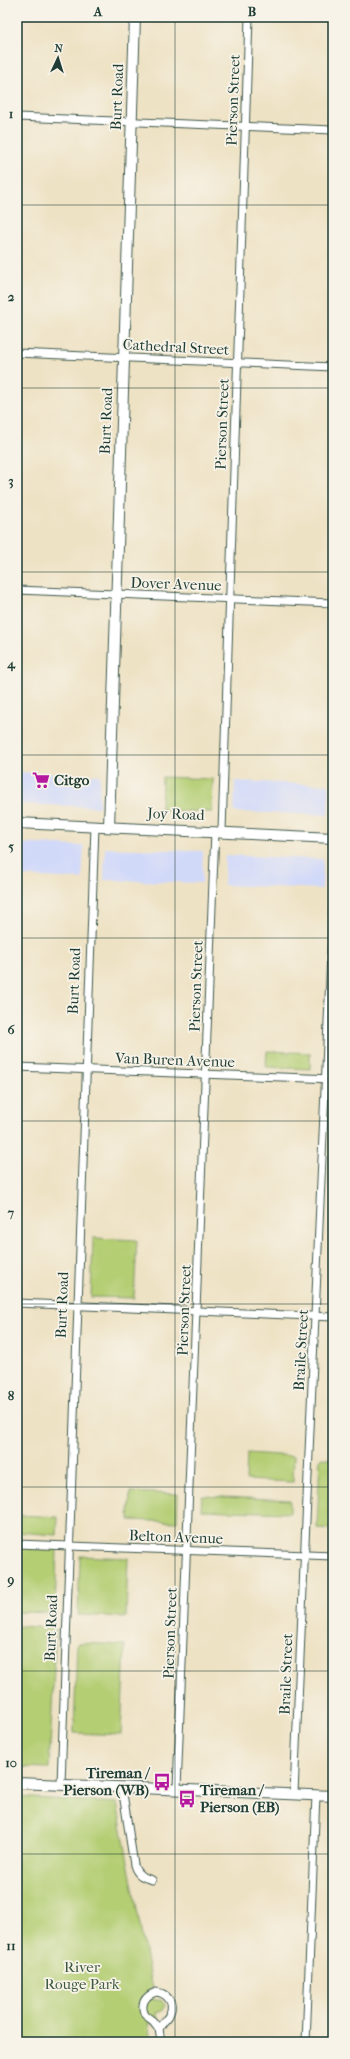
<svg xmlns="http://www.w3.org/2000/svg" width="350" height="2059" font-family="'IM FELL French Canon',serif">
<style>
.built{fill:#d1d9f9}
.green{fill:#b4ce73;stroke:#6a8654}
.lines{fill:none;stroke-linecap:round;stroke-linejoin:round}
.street-casing{stroke:#3e564a;stroke-width:9}
.secondary-casing{stroke:#3e564a;stroke-width:12}
.street{stroke:#fff;stroke-width:7}
.secondary{stroke:#fff;stroke-width:10}
.grid{fill:none;stroke:#1f3d34;stroke-width:1;stroke-opacity:0.55}
.labels{text-anchor:middle;dominant-baseline:central;stroke-width:3.5;stroke-linejoin:round;paint-order:stroke}
.street-label{font-size:15px;fill:#1f3d34;stroke:#f7f3e8}
.poi-label{font-size:15px;font-weight:bold;fill:#1f3d34;stroke:#f7f3e8;text-anchor:start}
.park-label{font-size:15px;fill:#3d5a41;stroke:#f7f3e8}
.neatline{fill:none;stroke:#1f3d34;stroke-width:1.5}
.grid-label{font-size:13px;text-anchor:middle;font-weight:bold;fill:#1f3d34}
</style>
<rect width="100%" height="100%" fill="#f7f3e8"/>
<filter id="ink" filterUnits="userSpaceOnUse"><feTurbulence type="fractalNoise" baseFrequency=".025" numOctaves="2"/><feDisplacementMap in="SourceGraphic" scale="8" xChannelSelector="R" yChannelSelector="G"/><feConvolveMatrix kernelMatrix="1 2 1 2 8 2 1 2 1" color-interpolation-filters="sRGB"/></filter>
<filter id="wash" filterUnits="userSpaceOnUse"><feTurbulence type="fractalNoise" baseFrequency=".012" numOctaves="4" result="noise"/><feDisplacementMap in="SourceGraphic" scale="16" xChannelSelector="R" yChannelSelector="G"/><feGaussianBlur stdDeviation="0.9" result="paint"/><feColorMatrix in="noise" values="0 0 0 0 0 0 0 0 0 0 0 0 0 0 0 0 0 1.4 0 .05"/><feComposite in="paint" operator="in"/></filter>
<g filter="url(#wash)">
<rect width="100%" height="100%" fill="#eee2c4"/>
<g class="built">
<path d="M 17,772 L 100,775 L 99,807 L 17,804 Z"/>
<path d="M 235,781 L 329,785 L 328,815 L 234,812 Z"/>
<path d="M 17,843 L 84,846 L 82,879 L 17,876 Z"/>
<path d="M 105,848 L 203,851 L 202,883 L 104,880 Z"/>
<path d="M 225,855 L 323,859 L 322,889 L 224,885 Z"/>
</g>
<g class="green">
<path d="M 162,777 L 213,779 L 212,812 L 161,810 Z"/>
<path d="M 267,1051 L 310,1053 L 310,1069 L 266,1067 Z"/>
<path d="M 93,1238 L 137,1240 L 134,1298 L 91,1297 Z"/>
<path d="M 247,1453 L 294,1456 L 293,1482 L 246,1480 Z"/>
<path d="M 320,1458 L 333,1459 L 333,1529 L 317,1528 Z"/>
<path d="M 130,1492 L 178,1494 L 177,1522 L 129,1520 Z"/>
<path d="M 202,1496 L 290,1500 L 290,1513 L 201,1510 Z"/>
<path d="M 17,1515 L 58,1517 L 57,1535 L 17,1532 Z"/>
<path d="M 17,1548 L 57,1549 L 55,1613 L 17,1612 Z"/>
<path d="M 80,1556 L 128,1558 L 126,1617 L 78,1615 Z"/>
<path d="M 17,1626 L 56,1628 L 49,1768 L 17,1767 Z"/>
<path d="M 77,1643 L 125,1645 L 121,1735 L 74,1733 Z"/>
<path d="M 17,1797 L 117,1803 L 154,2000 L 161,2000 L 165,2005 L 163,2011 L 157,2013 L 158,2023 L 148,2023 L 151,2042 L 17,2042 Z"/>
</g>
</g>
<g filter="url(#ink)">
<g class="lines">
<g class="street-casing">
<g id="street">
<path d="M 17,117 L 333,130"/>
<path d="M 17,353 L 333,367"/>
<path d="M 17,590 L 333,603"/>
<path d="M 222,831 L 249,17"/>
<path d="M 17,1067 L 333,1079"/>
<path d="M 17,1303 L 333,1317"/>
<path d="M 17,1544 L 333,1556"/>
<path d="M 61,1784 L 95,826"/>
<path d="M 122,1787 L 134,1865 C 137,1875 142,1877 152,1880"/>
<path d="M 177,1789 L 215,831"/>
<path d="M 294,1793 L 333,908"/>
<path d="M 156,1992 C 166,1993 175,2002 170,2013 C 168,2019 162,2022 159,2029 L 153,2021 L 145,2015 C 140,2005 144,1996 156,1992 Z"/>
<path d="M 159,2029 L 161,2042"/>
<path d="M 306,2042 L 316,1795"/>
</g>
</g>
<g class="secondary-casing">
<g id="secondary">
<path d="M 17,823 L 333,838"/>
<path d="M 109,827 L 135,17"/>
<path d="M 17,1783 L 333,1796"/>
</g>
</g>
<use href="#street" class="street"/>
<use href="#secondary" class="secondary"/>
</g>
</g>
<path class="grid" d="M 175,17 L 175,2042M 17,205 L 333,205M 17,388 L 333,388M 17,572 L 333,572M 17,755 L 333,755M 17,938 L 333,938M 17,1121 L 333,1121M 17,1304 L 333,1304M 17,1487 L 333,1487M 17,1671 L 333,1671M 17,1854 L 333,1854"/>
<defs>
<g id="supermarket-bare" transform="scale(1.38)"><path d="M-6-5.5h2.5l.6 2H6L4.5 2H-2.5L-4.4-4H-6ZM-1.5 3.2a1.3 1.3 0 1 0 .1 0ZM3 3.2a1.3 1.3 0 1 0 .1 0Z" fill="#b5179e" stroke="#f7f3e8" stroke-width="2.5" paint-order="stroke"/></g>
<g id="bus-bare" transform="scale(1.38)"><path d="M-5-6H5V4H4V6H2V4H-2V6H-4V4H-5ZM-3.5-4V0h7V-4ZM-3.5 1.2v1.5H-2V1.2ZM2 1.2v1.5H3.5V1.2Z" fill="#b5179e" stroke="#f7f3e8" stroke-width="2.5" paint-order="stroke"/></g>
</defs>
<g fill-rule="evenodd">
<use href="#supermarket-bare" x="41" y="780"/>
<use href="#bus-bare" x="162" y="1782"/>
<use href="#bus-bare" x="187" y="1799"/>
</g>
<g class="labels">
<g class="street-label">
<text transform="translate(117 97) rotate(-88)">Burt Road</text>
<text transform="translate(233 100) rotate(-88)">Pierson Street</text>
<text transform="translate(176 347) rotate(3)">Cathedral Street</text>
<text transform="translate(106 421) rotate(-88)">Burt Road</text>
<text transform="translate(222 424) rotate(-88)">Pierson Street</text>
<text transform="translate(176 584) rotate(2)">Dover Avenue</text>
<text transform="translate(176 814) rotate(2)">Joy Road</text>
<text transform="translate(74 981) rotate(-88)">Burt Road</text>
<text transform="translate(196 986) rotate(-88)">Pierson Street</text>
<text transform="translate(175 1060) rotate(2)">Van Buren Avenue</text>
<text transform="translate(62 1305) rotate(-88)">Burt Road</text>
<text transform="translate(184 1310) rotate(-88)">Pierson Street</text>
<text transform="translate(301 1350) rotate(-87)">Braile Street</text>
<text transform="translate(176 1537) rotate(2)">Belton Avenue</text>
<text transform="translate(51 1628) rotate(-88)">Burt Road</text>
<text transform="translate(170 1633) rotate(-88)">Pierson Street</text>
<text transform="translate(286 1674) rotate(-88)">Braile Street</text>
</g>
<g class="poi-label">
<text x="54" y="780">Citgo</text>
<text x="149" y="1773" text-anchor="end">Tireman /<tspan x="149" dy="17">Pierson (WB)</tspan></text>
<text x="200" y="1790">Tireman /<tspan x="200" dy="17">Pierson (EB)</tspan></text>
</g>
<g class="park-label">
<text x="82" y="1967">River<tspan x="82" dy="17">Rouge Park</tspan></text>
</g>
</g>
<rect width="350" height="2059" fill="none" stroke="#f7f3e8" stroke-width="44"/>
<g transform="translate(58 58) rotate(4)" stroke="#f7f3e8" stroke-width="3" paint-order="stroke">
<path d="M0-3L7 15L0 10L-7 15Z" fill="#1f3d34"/>
<text y="-6" font-size="11" font-weight="bold" text-anchor="middle" fill="#1f3d34">N</text>
</g>
<rect x="22" y="22" width="306" height="2015" class="neatline"/>
<g class="grid-label">
<text x="98" y="16">A</text>
<text x="252" y="16">B</text>
<text x="11" y="118">1</text>
<text x="11" y="301">2</text>
<text x="11" y="485">3</text>
<text x="11" y="668">4</text>
<text x="11" y="851">5</text>
<text x="11" y="1034">6</text>
<text x="11" y="1217">7</text>
<text x="11" y="1400">8</text>
<text x="11" y="1584">9</text>
<text x="11" y="1767">10</text>
<text x="11" y="1950">11</text>
</g>
</svg>
